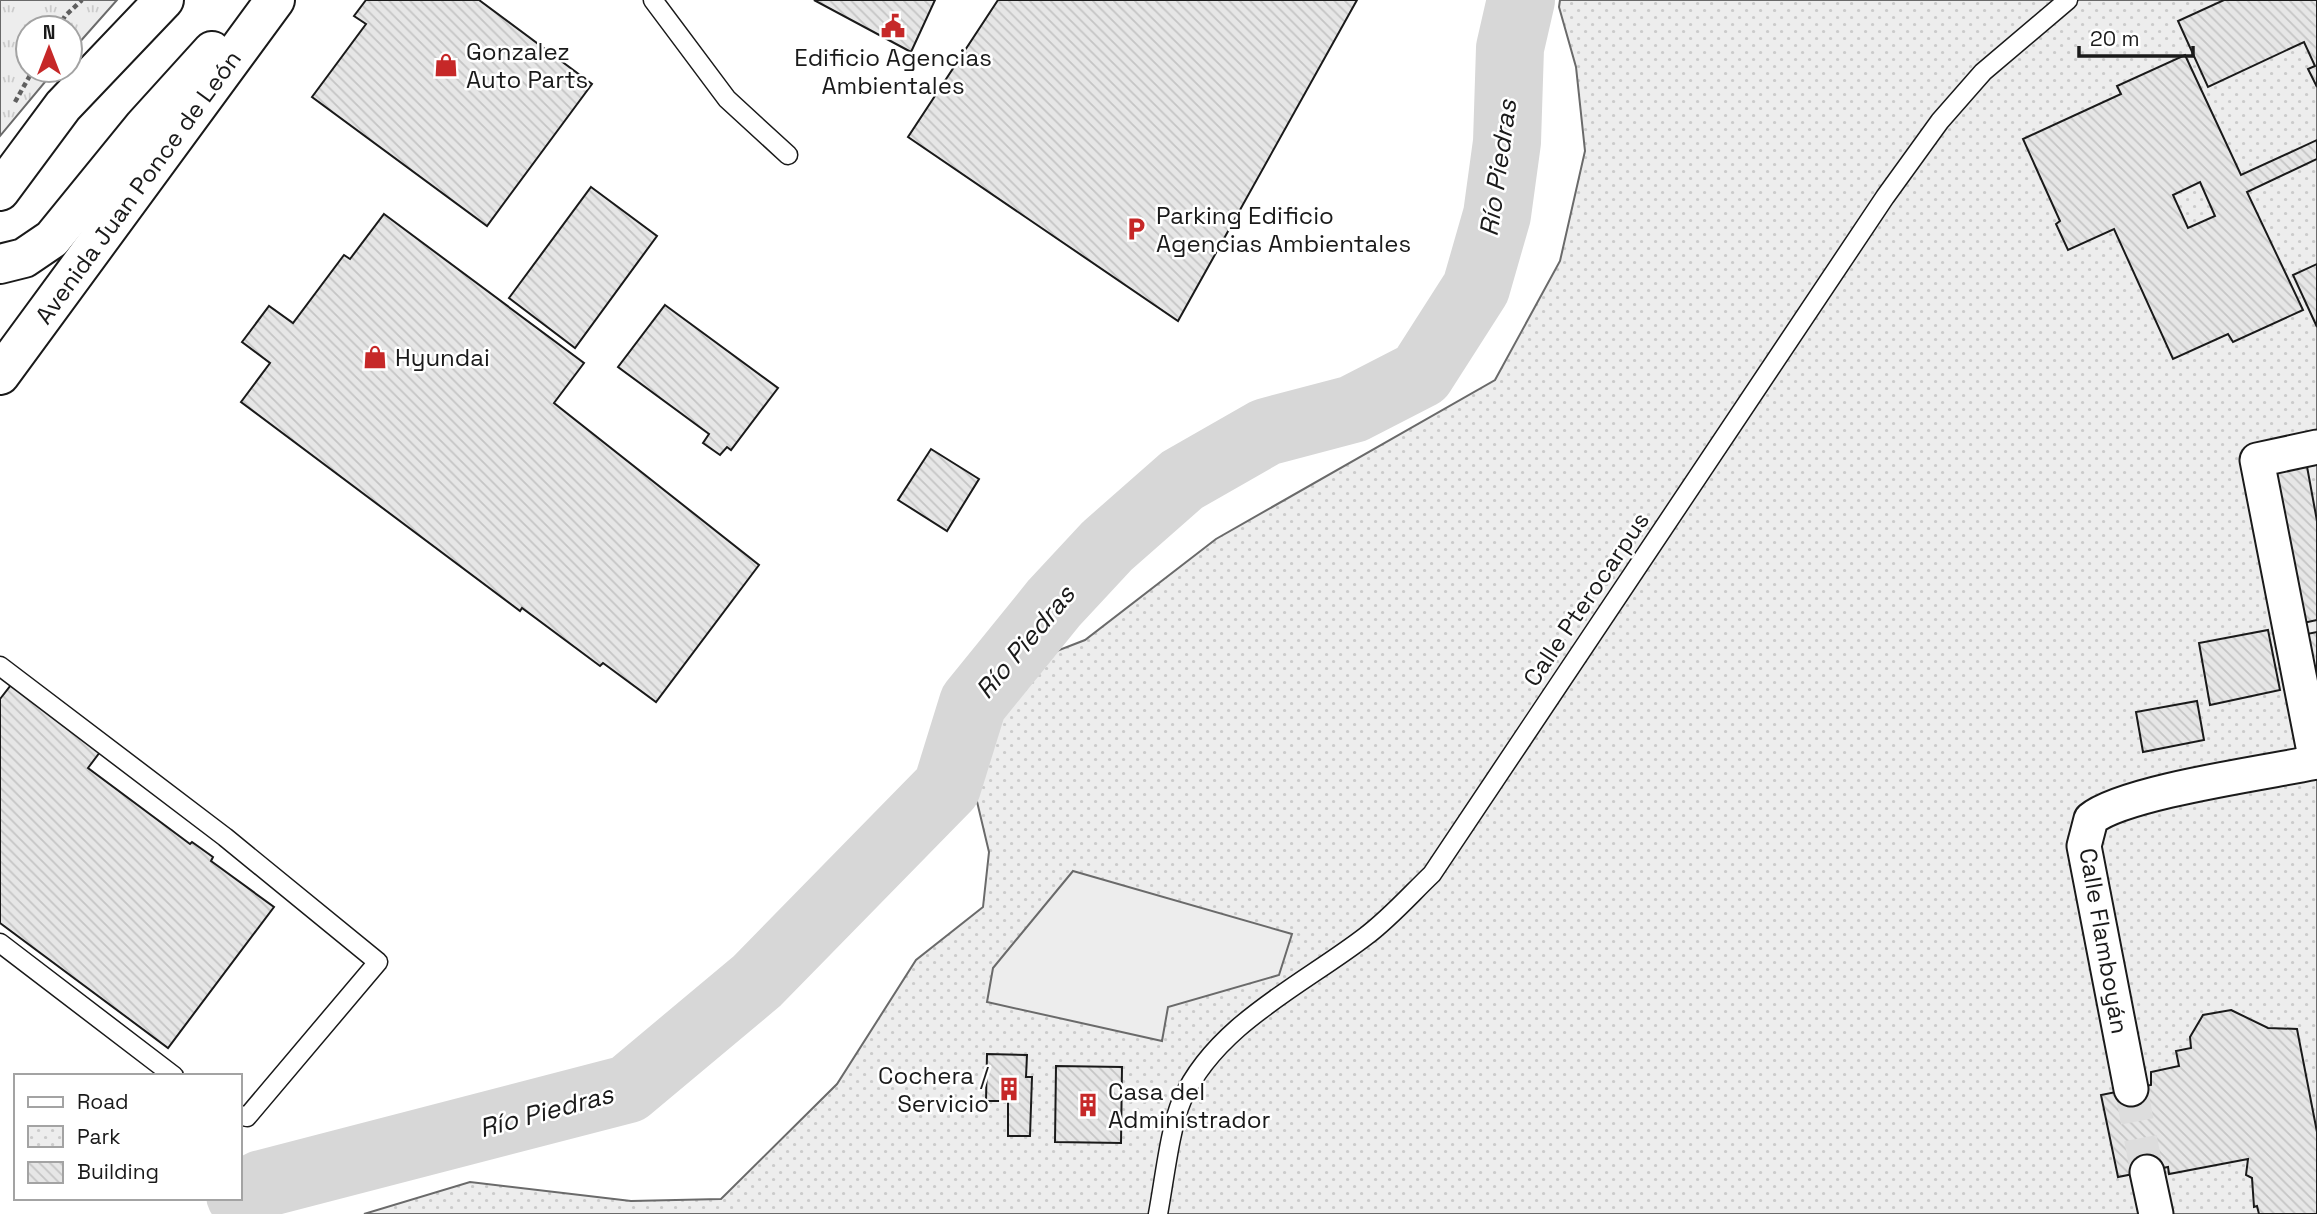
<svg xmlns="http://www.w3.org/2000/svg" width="2317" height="1214" font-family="'Space Grotesk',sans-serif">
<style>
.grass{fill:url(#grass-tufts);stroke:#6a6a6a;stroke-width:2}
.park{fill:url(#park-dots);stroke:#6a6a6a;stroke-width:2}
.pitch{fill:#ededed;stroke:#6a6a6a;stroke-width:2}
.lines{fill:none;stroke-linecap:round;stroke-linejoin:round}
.river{stroke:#d7d7d7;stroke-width:68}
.building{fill:url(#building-back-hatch);stroke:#1a1a1a;stroke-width:2;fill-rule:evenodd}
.street-tunnel{stroke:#ddd;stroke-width:33;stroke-dasharray:33 17;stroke-linecap:butt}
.lane-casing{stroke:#1a1a1a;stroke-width:21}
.street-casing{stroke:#1a1a1a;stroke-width:37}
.secondary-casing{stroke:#1a1a1a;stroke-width:42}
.path{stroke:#5f5f5f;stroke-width:4.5;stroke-dasharray:5 3.5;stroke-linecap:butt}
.lane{stroke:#fff;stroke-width:18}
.street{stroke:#fff;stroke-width:33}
.secondary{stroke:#fff;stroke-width:38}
.labels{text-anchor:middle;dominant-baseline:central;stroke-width:5;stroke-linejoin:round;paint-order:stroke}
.poi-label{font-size:24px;fill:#1a1a1a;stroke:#fff;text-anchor:start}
.street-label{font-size:24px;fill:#1a1a1a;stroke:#fff}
.water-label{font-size:26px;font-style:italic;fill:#1a1a1a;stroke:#fff}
</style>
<defs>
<pattern id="grass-tufts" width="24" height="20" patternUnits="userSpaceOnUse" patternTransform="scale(1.75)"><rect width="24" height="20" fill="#ededed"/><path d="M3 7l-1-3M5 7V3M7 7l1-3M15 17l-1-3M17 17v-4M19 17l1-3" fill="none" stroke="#cbcbcb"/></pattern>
<pattern id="park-dots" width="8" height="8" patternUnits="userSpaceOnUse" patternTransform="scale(1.75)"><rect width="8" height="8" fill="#ededed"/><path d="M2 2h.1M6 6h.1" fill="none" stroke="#cbcbcb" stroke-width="1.8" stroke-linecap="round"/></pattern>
<pattern id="building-back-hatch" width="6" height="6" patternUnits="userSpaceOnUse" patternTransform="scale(1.75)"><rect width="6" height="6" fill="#e6e6e6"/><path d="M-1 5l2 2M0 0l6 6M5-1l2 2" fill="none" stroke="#c5c5c5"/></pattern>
</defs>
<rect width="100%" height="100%" fill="#fff"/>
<path class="grass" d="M 0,0 L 117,0 L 70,53 L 70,28 L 28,28 L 28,70 L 55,70 L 0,136 Z"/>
<path class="park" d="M 1560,0 L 2317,0 L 2317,1214 L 364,1214 L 470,1182 L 631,1201 L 721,1199 L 837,1084 L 916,960 L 983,907 L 989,852 L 951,692 L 1085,640 L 1216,539 L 1495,380 L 1560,261 L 1585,151 L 1576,67 L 1559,7 Z"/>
<path class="pitch" d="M 1073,871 L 1292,934 L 1279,975 L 1168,1007 L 1162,1041 L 987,1002 L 993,968 Z"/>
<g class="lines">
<path class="river" d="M 240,1195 L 262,1184 L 628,1089 L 757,981 L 947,787 L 973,703 L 1054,603 L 1107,546 L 1182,480 L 1266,432 L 1353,409 L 1421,374 L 1476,288 L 1497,215 L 1507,142 L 1510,48 L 1521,0"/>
</g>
<g class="building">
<path d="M 366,0 L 479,0 L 592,84 L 487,226 L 312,97 L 366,24 L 354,16 Z"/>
<path d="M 814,0 L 935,0 L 911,52 Z"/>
<path d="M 998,0 L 1357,0 L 1178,321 L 908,137 Z"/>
<path d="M 2224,0 L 2317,0 L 2317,87 L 2308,69 L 2315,66 L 2304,42 L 2208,87 L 2178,21 Z"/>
<path d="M 2185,55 L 2241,175 L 2317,140 L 2317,159 L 2247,192 L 2303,310 L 2233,342 L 2228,334 L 2173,359 L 2114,229 L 2068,250 L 2056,224 L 2060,221 L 2023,139 L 2121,94 L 2117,86 ZM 2200,182 L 2215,216 L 2188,228 L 2173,195 Z"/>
<path d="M 591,187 L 657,236 L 575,348 L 509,298 Z"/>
<path d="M 384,214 L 584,363 L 554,403 L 759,565 L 656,702 L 603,663 L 600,666 L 522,608 L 520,611 L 241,402 L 270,363 L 242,342 L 269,306 L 293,323 L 344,255 L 350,259 Z"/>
<path d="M 2317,264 L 2317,327 L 2293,275 Z"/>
<path d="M 665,305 L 778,388 L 731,450 L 727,447 L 720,455 L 703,443 L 709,434 L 618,367 Z"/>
<path d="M 931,449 L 979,479 L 947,531 L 898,500 Z"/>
<path d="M 2306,461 L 2317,521 L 2317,620 L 2303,623 L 2273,467 Z"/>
<path d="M 2268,630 L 2280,690 L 2210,705 L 2199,643 Z"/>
<path d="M 2317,632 L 2317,687 L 2307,634 Z"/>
<path d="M 11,685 L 100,752 L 88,768 L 190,844 L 192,842 L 213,857 L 211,861 L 274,907 L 168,1048 L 0,923 L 0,699 Z"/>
<path d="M 2197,701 L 2204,740 L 2143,752 L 2136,712 Z"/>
<path d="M 2231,1010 L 2268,1028 L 2297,1029 L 2317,1132 L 2317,1214 L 2259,1214 L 2257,1206 L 2254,1207 L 2252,1178 L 2246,1175 L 2248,1159 L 2169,1174 L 2168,1167 L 2118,1177 L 2101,1095 L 2151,1085 L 2151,1072 L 2179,1066 L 2176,1051 L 2191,1048 L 2190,1037 L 2203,1015 Z"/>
<path d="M 987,1054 L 1027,1055 L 1026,1077 L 1032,1077 L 1030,1136 L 1008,1136 L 1008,1101 L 986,1101 Z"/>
<path d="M 1056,1066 L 1122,1067 L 1121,1143 L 1055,1142 Z"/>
</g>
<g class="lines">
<path class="street-tunnel" d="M 2131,1089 L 2147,1172"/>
<g class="lane-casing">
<g id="lane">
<path d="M 653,0 L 727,99 L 788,155"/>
<path d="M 0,666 L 225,837 L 378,962 L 247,1117 L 240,1115"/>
<path d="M 0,943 L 174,1076"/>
<path d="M 1158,1214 C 1164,1183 1170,1127 1182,1100 C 1216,1024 1304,984 1366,936 C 1390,918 1411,894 1432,874 L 1885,197 L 1940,121 L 1983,72 L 2068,0"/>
</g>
</g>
<g class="street-casing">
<g id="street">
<path d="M 2316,762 L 2257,460 L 2317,447"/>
<path d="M 2131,1089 L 2084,846 L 2091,819 C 2123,792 2269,772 2317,762"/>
<path d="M 2147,1172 L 2156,1214"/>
</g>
</g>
<g class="secondary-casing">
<g id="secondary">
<path d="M 0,191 L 63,106 L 164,0"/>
<path d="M 0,264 L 24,258 L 52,239 L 144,126 L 212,51"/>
<path d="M 0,375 L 275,0"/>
</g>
</g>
<g class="path">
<path d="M 58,28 L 65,16 L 82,0"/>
<path d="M 15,102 L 33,70"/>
</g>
<use href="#lane" class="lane"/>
<use href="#street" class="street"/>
<use href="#secondary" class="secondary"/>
</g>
<defs>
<g id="civic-bare" transform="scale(1.89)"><path d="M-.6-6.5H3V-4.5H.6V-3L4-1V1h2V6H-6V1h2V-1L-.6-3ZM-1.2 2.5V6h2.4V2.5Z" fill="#c62828" stroke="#fff" stroke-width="2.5" paint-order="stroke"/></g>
<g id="shop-bare" transform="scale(1.89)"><path d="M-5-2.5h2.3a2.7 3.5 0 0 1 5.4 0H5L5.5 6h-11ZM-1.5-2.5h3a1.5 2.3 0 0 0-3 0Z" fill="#c62828" stroke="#fff" stroke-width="2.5" paint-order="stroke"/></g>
<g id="parking-bare" transform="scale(1.89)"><path d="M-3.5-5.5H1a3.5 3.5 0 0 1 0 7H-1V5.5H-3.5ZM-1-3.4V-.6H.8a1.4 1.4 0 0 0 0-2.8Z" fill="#c62828" stroke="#fff" stroke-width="2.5" paint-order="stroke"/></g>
<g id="building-bare" transform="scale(1.89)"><path d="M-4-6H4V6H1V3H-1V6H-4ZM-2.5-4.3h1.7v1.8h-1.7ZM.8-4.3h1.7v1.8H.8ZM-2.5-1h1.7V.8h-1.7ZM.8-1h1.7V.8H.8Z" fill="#c62828" stroke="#fff" stroke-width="2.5" paint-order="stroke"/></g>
</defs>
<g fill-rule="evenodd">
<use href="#civic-bare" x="893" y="26"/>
<use href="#shop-bare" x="446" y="65"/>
<use href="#parking-bare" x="1136" y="229"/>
<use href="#shop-bare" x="375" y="357"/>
<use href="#building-bare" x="1009" y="1089"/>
<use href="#building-bare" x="1088" y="1105"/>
</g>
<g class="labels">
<g class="poi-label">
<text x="466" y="51">Gonzalez<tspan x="466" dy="28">Auto Parts</tspan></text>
<text x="893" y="57" text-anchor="middle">Edificio Agencias<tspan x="893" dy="28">Ambientales</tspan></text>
<text x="1156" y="215">Parking Edificio<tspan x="1156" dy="28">Agencias Ambientales</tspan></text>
<text x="395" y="357">Hyundai</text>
<text x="989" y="1075" text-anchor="end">Cochera /<tspan x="989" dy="28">Servicio</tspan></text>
<text x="1108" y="1091">Casa del<tspan x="1108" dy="28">Administrador</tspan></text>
</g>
<g class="street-label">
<text transform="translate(138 187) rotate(-54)">Avenida Juan Ponce de León</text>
<text transform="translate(1586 599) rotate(-56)">Calle Pterocarpus</text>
<text transform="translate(2104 941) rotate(80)">Calle Flamboyán</text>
</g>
<g class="water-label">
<text transform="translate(1498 168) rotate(-82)">Río Piedras</text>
<text transform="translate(1025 642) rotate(-50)">Río Piedras</text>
<text transform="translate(546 1111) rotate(-15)">Río Piedras</text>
</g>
</g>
<rect x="14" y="1074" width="228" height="126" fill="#ffffff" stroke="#a3a3a3" stroke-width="2"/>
<rect x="28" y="1097" width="35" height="10" fill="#ffffff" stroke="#a3a3a3" stroke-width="2"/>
<text x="77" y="1109" font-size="21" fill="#1a1a1a">Road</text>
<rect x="28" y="1126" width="35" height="21" fill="url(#park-dots)" stroke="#a3a3a3" stroke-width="2"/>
<text x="77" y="1144" font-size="21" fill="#1a1a1a">Park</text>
<rect x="28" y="1162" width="35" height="21" fill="url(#building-back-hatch)" stroke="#a3a3a3" stroke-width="2"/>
<text x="77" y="1179" font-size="21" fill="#1a1a1a">Building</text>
<g transform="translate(49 49)"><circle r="33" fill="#ffffff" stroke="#a3a3a3" stroke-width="2"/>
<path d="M0-5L12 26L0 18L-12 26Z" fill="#c62828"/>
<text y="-10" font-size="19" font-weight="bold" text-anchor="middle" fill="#1a1a1a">N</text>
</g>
<path d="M2079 46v10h114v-10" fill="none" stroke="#1a1a1a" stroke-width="3.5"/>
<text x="2090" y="46" font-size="21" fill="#1a1a1a" stroke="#ffffff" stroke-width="5" paint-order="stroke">20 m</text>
</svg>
